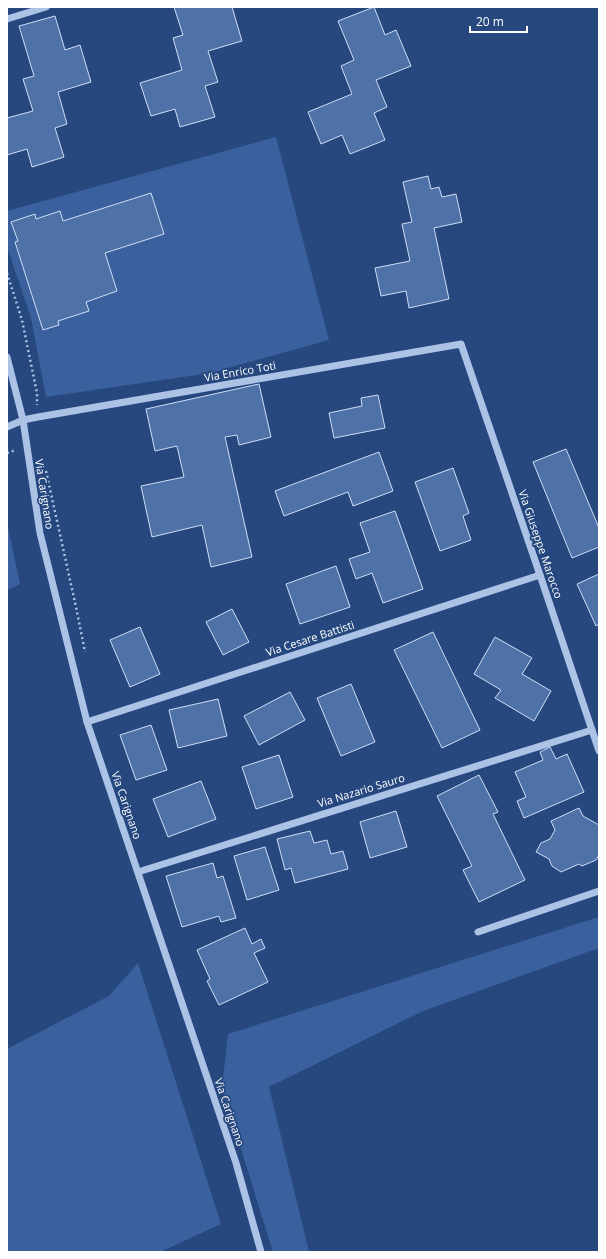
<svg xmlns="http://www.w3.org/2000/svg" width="606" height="1259" font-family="'Open Sans',sans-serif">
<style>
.green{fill:#3a619d}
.building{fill:#4e71a8;stroke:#cfdef5}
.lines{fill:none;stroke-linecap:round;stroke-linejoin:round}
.path{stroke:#acc3e6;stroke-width:2.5;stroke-dasharray:2 3;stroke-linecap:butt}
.minor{stroke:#acc3e6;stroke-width:7}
.labels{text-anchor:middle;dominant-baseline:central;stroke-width:3.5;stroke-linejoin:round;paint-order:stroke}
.street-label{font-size:11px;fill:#fff;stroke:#26487f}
</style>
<rect width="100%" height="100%" fill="#26487f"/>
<g class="green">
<path d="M 276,137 L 329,340 L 210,373 L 46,397 L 31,318 L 7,247 L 7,211 Z"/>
<path d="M 7,522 L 20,584 L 7,590 Z"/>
<path d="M 599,917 L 599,948 L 423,1011 L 269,1087 L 309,1252 L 273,1252 L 222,1088 L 228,1034 Z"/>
<path d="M 138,963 L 221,1224 L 160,1252 L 7,1252 L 7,1049 L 109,996 Z"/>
</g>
<g class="building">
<path d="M 174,7 L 232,7 L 242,41 L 208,51 L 218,82 L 205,86 L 215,117 L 180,127 L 175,109 L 151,116 L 140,83 L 182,70 L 173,38 L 183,35 Z"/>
<path d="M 374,7 L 385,35 L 396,30 L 411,66 L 376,80 L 387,107 L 374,113 L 385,140 L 350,154 L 342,135 L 321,144 L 308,112 L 352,94 L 341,66 L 354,60 L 338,21 Z"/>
<path d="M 55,16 L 65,50 L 80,45 L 91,82 L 58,92 L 67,124 L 55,128 L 64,157 L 32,167 L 27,149 L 7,155 L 7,118 L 33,111 L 23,79 L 34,76 L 19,26 Z"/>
<path d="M 428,176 L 431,189 L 439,187 L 442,197 L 456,194 L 462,222 L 434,228 L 449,299 L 409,308 L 406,291 L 381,296 L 375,268 L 410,261 L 402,224 L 412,222 L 403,182 Z"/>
<path d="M 151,193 L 164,234 L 105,253 L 117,291 L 86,302 L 89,311 L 58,321 L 59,325 L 43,330 L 15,242 L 18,241 L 11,222 L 35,214 L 36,219 L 60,211 L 63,221 Z"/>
<path d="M 259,384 L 271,437 L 239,445 L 237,435 L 225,437 L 252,557 L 211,567 L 202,525 L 152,537 L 141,486 L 184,477 L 177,446 L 155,451 L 146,409 Z"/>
<path d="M 378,395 L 385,428 L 334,438 L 329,413 L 362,406 L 361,398 Z"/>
<path d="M 566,449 L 599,528 L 599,547 L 572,558 L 533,462 Z"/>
<path d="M 379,452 L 393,491 L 353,506 L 348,492 L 284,516 L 275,491 Z"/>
<path d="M 453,468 L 469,513 L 463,516 L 471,540 L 440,551 L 415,482 Z"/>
<path d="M 395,511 L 423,589 L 383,603 L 372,573 L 356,579 L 349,559 L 370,552 L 360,523 Z"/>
<path d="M 336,566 L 350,607 L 300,624 L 286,584 Z"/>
<path d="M 599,574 L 599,624 L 596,626 L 577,584 Z"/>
<path d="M 232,609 L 249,642 L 223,655 L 206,622 Z"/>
<path d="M 140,627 L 160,674 L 130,687 L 110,640 Z"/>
<path d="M 433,632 L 480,730 L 442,748 L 394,650 Z"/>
<path d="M 495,637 L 532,658 L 522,674 L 551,691 L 534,721 L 495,698 L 501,690 L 474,674 Z"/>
<path d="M 351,684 L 375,742 L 341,756 L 317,698 Z"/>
<path d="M 290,692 L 305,720 L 259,745 L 244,716 Z"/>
<path d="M 218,699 L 227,736 L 178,748 L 169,710 Z"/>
<path d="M 151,725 L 167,770 L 136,780 L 120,735 Z"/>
<path d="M 550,747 L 556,759 L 567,754 L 584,792 L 524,818 L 517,801 L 526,797 L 515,772 L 543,760 L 540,752 Z"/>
<path d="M 279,755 L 293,797 L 256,809 L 242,767 Z"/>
<path d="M 479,775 L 498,812 L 493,814 L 525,880 L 479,902 L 463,870 L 472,866 L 437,796 Z"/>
<path d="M 201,781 L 216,819 L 168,837 L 153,799 Z"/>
<path d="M 579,808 L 583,816 L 599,825 L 599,855 L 596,860 L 582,866 L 579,864 L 561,872 L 552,866 L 549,859 L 536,852 L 541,843 L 550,839 L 555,830 L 551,821 Z"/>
<path d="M 396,811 L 407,847 L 370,858 L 360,822 Z"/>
<path d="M 310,831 L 314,843 L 327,840 L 331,854 L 343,851 L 348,869 L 295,883 L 291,868 L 285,870 L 277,839 Z"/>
<path d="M 265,847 L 279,890 L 247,900 L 234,856 Z"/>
<path d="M 213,863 L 217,878 L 223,876 L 236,918 L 221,922 L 219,916 L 182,927 L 166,876 Z"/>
<path d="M 245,928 L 252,944 L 261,939 L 265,948 L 254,953 L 268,982 L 219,1005 L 207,981 L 210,979 L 197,950 Z"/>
</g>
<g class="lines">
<g class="path">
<path d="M 7,273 L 22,320 L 37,393 L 37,405"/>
<path d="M 7,453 L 16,450"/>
<path d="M 46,471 L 76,607 L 85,652"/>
</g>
<g class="minor">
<path d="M 7,19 L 46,7"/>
<path d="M 7,357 L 23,420 L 40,533 L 87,722 L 236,1163 L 261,1252"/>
<path d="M 7,427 L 23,420 L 38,417 L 461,344 L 540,575 L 599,751"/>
<path d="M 87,722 L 540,575"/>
<path d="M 138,872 L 592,730"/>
<path d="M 478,932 L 599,891"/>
</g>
</g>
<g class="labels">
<g class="street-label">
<text transform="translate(240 371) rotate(-10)">Via Enrico Toti</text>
<text transform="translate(45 494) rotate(81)">Via Carignano</text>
<text transform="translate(541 544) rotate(71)">Via Giuseppe Marocco</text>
<text transform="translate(310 638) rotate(-18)">Via Cesare Battisti</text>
<text transform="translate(361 790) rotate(-17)">Via Nazario Sauro</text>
<text transform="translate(127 805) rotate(71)">Via Carignano</text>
<text transform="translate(230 1112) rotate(71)">Via Carignano</text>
</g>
</g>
<rect width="606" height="1259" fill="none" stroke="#ffffff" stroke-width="16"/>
<path d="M470 26v6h57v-6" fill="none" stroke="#ffffff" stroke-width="2"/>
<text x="476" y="26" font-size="12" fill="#ffffff" stroke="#26487f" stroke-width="3" paint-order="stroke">20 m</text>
</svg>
